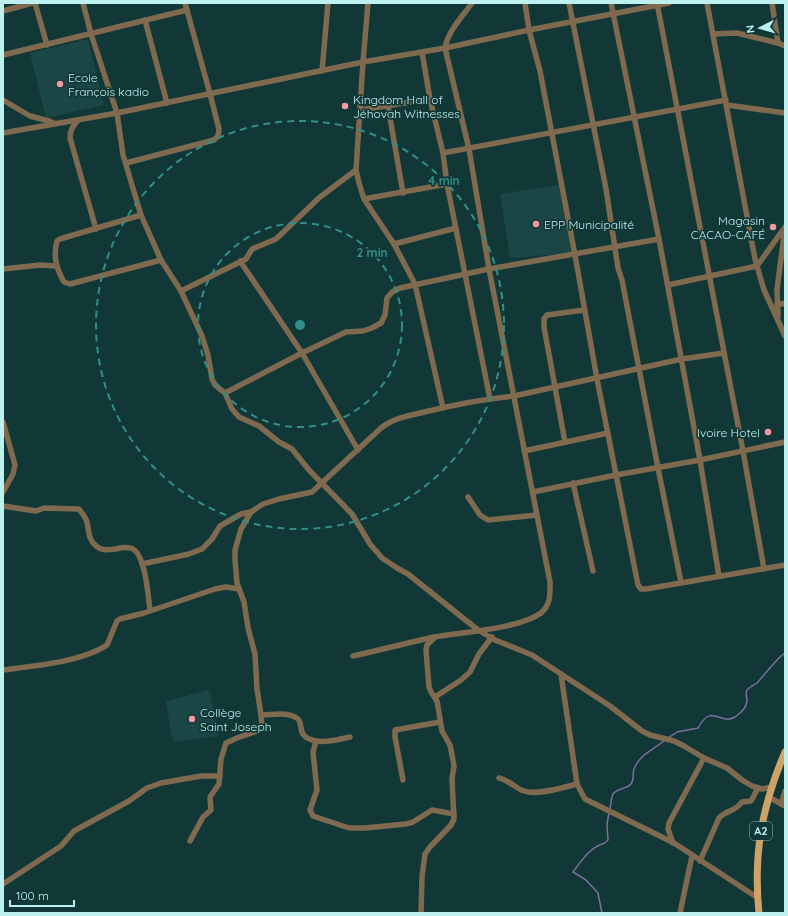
<svg xmlns="http://www.w3.org/2000/svg" width="788" height="916" font-family="Quicksand,sans-serif">
<style>
.built{fill:#1a4645}
.lines{fill:none;stroke-linecap:round;stroke-linejoin:round}
.stream{stroke:#7d6e9c;stroke-width:1.5}
.minor{stroke:#806a4f;stroke-width:5.5}
.major{stroke:#cfa268;stroke-width:7}
.ring{fill:none;stroke:#328f88;stroke-width:2;stroke-dasharray:7 5}
.poi-dot{fill:#f49aa5;stroke:#113837;stroke-width:1.5}
.labels{text-anchor:middle;dominant-baseline:central;stroke-width:3.5;stroke-linejoin:round;paint-order:stroke}
.shield{fill:#113837;stroke:#89bab8;stroke-width:1}
.shield-label{font-size:11px;font-weight:bold;fill:#bcf1ef}
.poi-label{font-size:12px;fill:#bcf1ef;stroke:#113837;text-anchor:start}
.centre{fill:#328f88;stroke:#113837;stroke-width:2}
.ring-label{font-size:12px;text-anchor:middle;font-weight:bold;fill:#328f88;stroke:#113837;stroke-width:3.5;stroke-linejoin:round;paint-order:stroke}
</style>
<rect width="100%" height="100%" fill="#113837"/>
<g class="built">
<path d="M 88,39 L 104,105 L 46,118 L 30,53 Z"/>
<path d="M 559,185 L 572,253 L 510,258 L 500,194 Z"/>
<path d="M 209,690 L 219,736 L 173,742 L 166,701 Z"/>
</g>
<g class="lines">
<g class="stream">
<path d="M 668,738 L 677,732 L 698,728 C 712,702 720,726 735,717 C 741,713 747,707 747,700 C 747,696 745,694 747,690 C 749,687 754,685 757,683 C 765,674 772,665 780,657 L 785,653"/>
<path d="M 610,809 C 611,805 611,798 613,794 C 617,788 627,789 631,784 C 635,779 632,774 634,769 C 640,754 653,750 665,740"/>
<path d="M 602,913 L 598,893 L 586,880 L 573,872 C 582,860 590,847 605,843 L 608,840 L 607,824 L 609,813"/>
</g>
<g class="minor">
<path d="M 35,3 L 47,45"/>
<path d="M 83,3 L 91,34 L 117,113 L 123,155 L 141,215 L 161,260 L 181,291 L 202,336 L 208,355 L 212,379 L 215,385 L 225,393 L 232,409 L 239,417 L 259,426 L 279,442 L 292,449 L 309,470 L 352,514 L 370,544 L 382,558 L 397,568 L 408,574 L 478,630 L 495,640 L 532,655 L 610,706 L 642,731 L 650,735 L 674,741 L 684,746 L 704,758 L 727,768 L 742,780 L 752,786 L 762,789 L 772,787"/>
<path d="M 368,3 L 363,62 L 356,170 L 359,183 L 364,199 L 394,244 L 415,284 L 443,408"/>
<path d="M 525,3 L 529,30 L 540,71 L 575,255 L 597,379 L 638,585 L 641,589 L 646,589 L 785,565"/>
<path d="M 569,3 L 606,189 L 618,268 L 622,280 L 658,468 L 681,582"/>
<path d="M 611,3 L 659,239 L 700,460 L 719,576"/>
<path d="M 657,3 L 743,451 L 764,569"/>
<path d="M 707,3 L 755,259 L 764,290 L 785,336"/>
<path d="M 772,3 L 778,43"/>
<path d="M 3,11 L 32,3"/>
<path d="M 145,20 L 167,103"/>
<path d="M 713,34 L 737,33 L 778,43 L 785,46"/>
<path d="M 422,52 L 430,99 L 443,153 L 447,184 L 490,399"/>
<path d="M 3,55 L 187,10"/>
<path d="M 322,71 L 328,3"/>
<path d="M 3,100 L 30,116 L 49,121 L 54,123"/>
<path d="M 727,105 L 785,113"/>
<path d="M 388,106 L 403,193"/>
<path d="M 360,110 L 430,99"/>
<path d="M 78,120 C 73,126 70,130 70,138 L 96,229"/>
<path d="M 3,133 L 117,113 L 363,62 L 445,48 L 529,30 L 669,3"/>
<path d="M 443,153 L 726,100"/>
<path d="M 126,163 L 214,140 L 218,136 L 219,129 L 210,94 L 185,3"/>
<path d="M 364,199 L 447,184"/>
<path d="M 141,215 L 60,239 L 57,241 C 53,256 56,268 64,282 L 70,284 L 161,260"/>
<path d="M 394,244 L 456,228"/>
<path d="M 240,261 L 302,353 L 358,450"/>
<path d="M 3,269 L 40,265 L 56,266"/>
<path d="M 668,285 L 757,266 L 785,227"/>
<path d="M 181,291 L 246,259 L 252,249 L 276,239 L 320,197 L 356,170"/>
<path d="M 777,305 L 785,303"/>
<path d="M 778,316 L 777,289 L 785,228"/>
<path d="M 225,393 L 302,353 L 346,332 L 363,331 L 372,328 L 381,323 L 385,315 L 387,298 L 392,292 L 400,288 L 489,269 L 659,239"/>
<path d="M 3,422 L 15,465 L 13,474 L 3,492"/>
<path d="M 565,442 L 544,327 L 544,319 L 547,315 L 584,310"/>
<path d="M 524,451 L 608,433"/>
<path d="M 573,483 L 593,571"/>
<path d="M 533,492 L 616,475 L 700,460 L 785,442"/>
<path d="M 468,497 L 480,515 L 488,520 L 537,515"/>
<path d="M 3,506 L 36,511 L 44,508 L 79,509 C 82,513 86,518 87,522 C 89,531 88,538 95,545 C 101,551 107,550 115,549 C 120,548 128,546 133,549 C 146,557 148,596 150,610"/>
<path d="M 142,564 L 189,554 L 202,549 L 212,539 L 220,526 L 241,514 L 251,512"/>
<path d="M 353,656 C 380,650 407,643 434,637 C 462,632 519,629 541,613 C 551,605 550,593 550,582 L 489,269 L 469,149 L 445,48 C 448,31 462,17 472,3"/>
<path d="M 3,670 C 33,666 82,662 107,645 L 117,621 L 120,619 L 144,613 L 215,589 L 226,587 L 239,589"/>
<path d="M 561,674 L 577,784 L 585,799 L 674,843 L 758,898"/>
<path d="M 435,697 L 461,680 L 470,672 L 479,654 L 492,637"/>
<path d="M 350,737 C 340,739 326,743 316,741 C 295,737 304,724 298,719 C 288,711 273,715 261,715 L 257,689 L 255,654 L 248,628 L 244,602 L 237,583 L 235,560 L 235,550 L 241,529 L 251,512 L 263,504 L 279,499 L 312,492 L 381,428 C 395,417 412,415 429,411 C 457,404 485,399 514,396 L 682,359 L 724,353"/>
<path d="M 316,741 L 313,752 L 317,790 L 310,810 L 313,816 L 349,828 L 365,828 L 406,824 L 413,822 L 432,810 L 454,814"/>
<path d="M 499,778 C 509,780 515,788 524,791 C 536,796 565,787 577,784"/>
<path d="M 403,780 L 395,737 L 395,730 L 440,722"/>
<path d="M 769,797 L 785,806"/>
<path d="M 781,804 L 785,791"/>
<path d="M 190,841 L 203,817 L 211,810 L 210,797 L 219,784 L 221,759 L 226,743 L 237,738 L 260,730 L 262,728 L 261,715"/>
<path d="M 673,843 L 668,829 L 669,823 L 704,758"/>
<path d="M 700,861 L 719,818 C 727,809 734,813 742,802 L 751,801 L 758,788"/>
<path d="M 3,884 L 61,846 L 74,831 L 129,801 L 147,788 L 161,783 L 184,779 L 201,776 L 220,776"/>
<path d="M 421,913 L 422,877 L 425,854 L 430,847 L 451,825 L 454,819 L 452,779 L 454,766 L 452,755 L 450,745 L 442,731 L 437,701 L 431,692 L 429,687 L 426,650 L 427,645 L 434,638"/>
<path d="M 680,913 L 692,856"/>
</g>
<path class="major" d="M 759,913 C 753,854 762,806 785,752"/>
</g>
<g class="ring">
<circle cx="300" cy="325" r="102"/>
<circle cx="300" cy="325" r="204"/>
</g>
<g class="poi-dot">
<circle cx="60" cy="84" r="4"/>
<circle cx="345" cy="106" r="4"/>
<circle cx="536" cy="224" r="4"/>
<circle cx="773" cy="227" r="4"/>
<circle cx="768" cy="432" r="4"/>
<circle cx="192" cy="719" r="4"/>
</g>
<g class="labels">
<rect class="shield" x="750" y="822" width="22" height="18" rx="3"/>
<g class="shield-label">
<text x="761" y="831">A2</text>
</g>
<g class="poi-label">
<text x="68" y="77">Ecole<tspan x="68" dy="14">François kadio</tspan></text>
<text x="353" y="99">Kingdom Hall of<tspan x="353" dy="14">Jéhovah Witnesses</tspan></text>
<text x="765" y="220" text-anchor="end">Magasin<tspan x="765" dy="14">CACAO-CAFÉ</tspan></text>
<text x="544" y="224">EPP Municipalité</text>
<text x="760" y="432" text-anchor="end">Ivoire Hotel</text>
<text x="200" y="712">Collège<tspan x="200" dy="14">Saint Joseph</tspan></text>
</g>
</g>
<circle cx="300" cy="325" r="6" class="centre"/>
<g class="ring-label">
<text x="444" y="185">4 min</text>
<text x="372" y="257">2 min</text>
</g>
<rect width="788" height="916" fill="none" stroke="#bcf1ef" stroke-width="8"/>
<g transform="translate(760 28) rotate(264)" stroke="#113837" stroke-width="3" paint-order="stroke">
<path d="M0-3L7 15L0 10L-7 15Z" fill="#bcf1ef"/>
<text y="-6" font-size="11" font-weight="bold" text-anchor="middle" fill="#bcf1ef">N</text>
</g>
<path d="M10 900v6h64v-6" fill="none" stroke="#bcf1ef" stroke-width="2"/>
<text x="16" y="900" font-size="12" fill="#bcf1ef" stroke="#113837" stroke-width="3" paint-order="stroke">100 m</text>
</svg>
